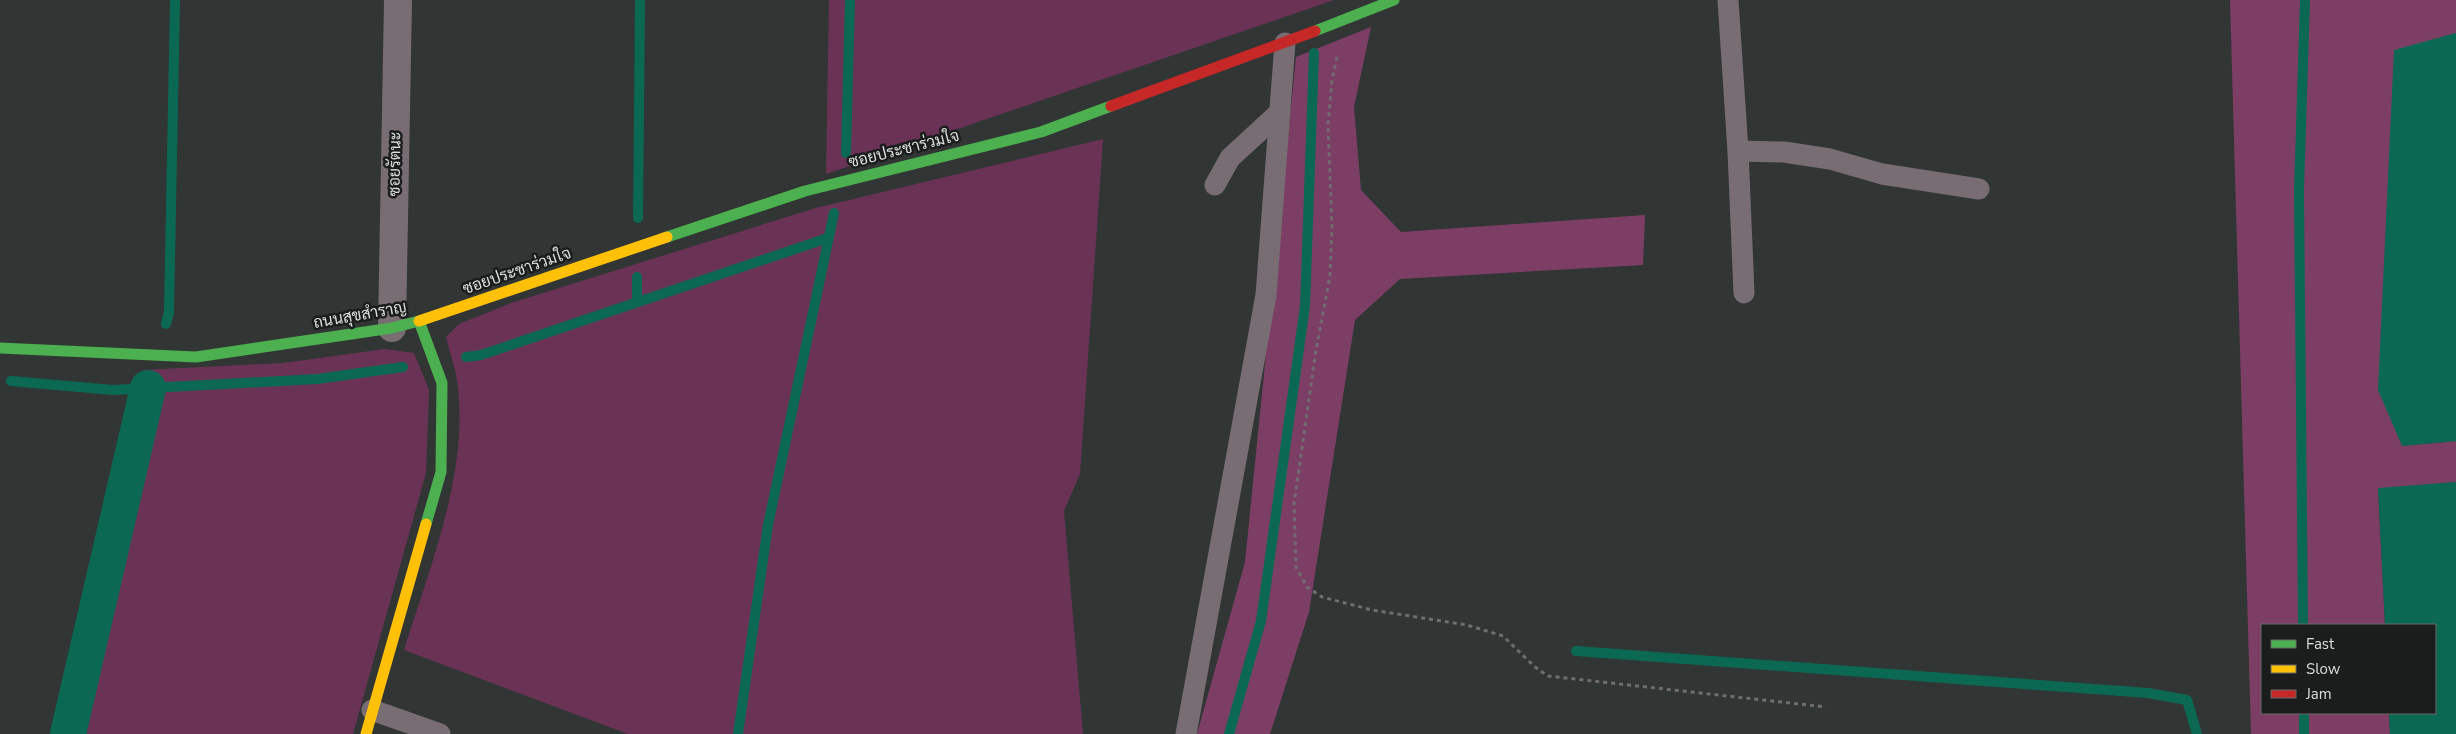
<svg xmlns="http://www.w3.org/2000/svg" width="2456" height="734" font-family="'Nunito Sans',Sarabun,sans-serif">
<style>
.green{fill:#6a3356}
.forest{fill:#7d3e66}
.water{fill:#0b6953}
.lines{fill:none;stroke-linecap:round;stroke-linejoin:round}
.stream{stroke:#0b6953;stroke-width:10}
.canal{stroke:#0b6953;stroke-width:36}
.path{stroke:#716c70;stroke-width:3;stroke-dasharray:4 4;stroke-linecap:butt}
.lane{stroke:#786d73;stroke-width:21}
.street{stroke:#786d73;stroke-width:28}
.fast{stroke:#4caf50;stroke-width:11}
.slow{stroke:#ffc107;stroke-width:11}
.jam{stroke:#c62828;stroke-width:11}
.labels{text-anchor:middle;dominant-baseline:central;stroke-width:5;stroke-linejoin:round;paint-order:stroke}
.street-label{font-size:16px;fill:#dadfdd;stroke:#1a1d1c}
</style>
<rect width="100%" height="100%" fill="#313634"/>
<g class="green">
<path d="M 829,0 L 1334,0 L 826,174 Z"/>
<path d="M 1103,139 L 1080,474 L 1064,511 L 1083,734 L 628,734 L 404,650 C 429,570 468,473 458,389 C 457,372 450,354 446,337 L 459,324 L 511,303 L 816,208 Z"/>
<path d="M 385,349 L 414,353 L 429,390 L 426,473 L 353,734 L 54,734 L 143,370 L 283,363 Z"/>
</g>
<g class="forest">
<path d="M 2230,0 L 2456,0 L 2456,33 L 2394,51 L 2402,446 L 2456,441 L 2456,482 L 2378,489 L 2385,625 L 2262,625 L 2262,713 L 2389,713 L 2390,734 L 2251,734 Z"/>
<path d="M 1371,27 L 1354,107 L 1361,190 L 1401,232 L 1645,215 L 1643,265 L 1400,279 L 1355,320 L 1309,612 L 1270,734 L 1197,734 L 1245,562 L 1296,57 Z"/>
</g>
<g class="water">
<path d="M 2456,33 L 2456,441 L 2402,446 L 2378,390 L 2394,50 Z"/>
<path d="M 2456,482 L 2456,734 L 2390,734 L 2389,713 L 2435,713 L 2435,625 L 2385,625 L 2378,488 Z"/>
</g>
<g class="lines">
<g class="stream">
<path d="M 846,153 L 850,0"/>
<path d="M 638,218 L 640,0"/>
<path d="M 637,277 L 637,302"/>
<path d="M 166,324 L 169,312 L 175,0"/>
<path d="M 466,357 L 481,355 L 828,238"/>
<path d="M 11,381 L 113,390 L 317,379 L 403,367"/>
<path d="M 2303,625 L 2299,190 L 2305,0"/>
<path d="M 1576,651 L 2148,693 L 2187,700 L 2197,734"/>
<path d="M 2304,713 L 2304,734"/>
<path d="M 738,734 L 768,525 L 834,213"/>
<path d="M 1229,734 L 1261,621 L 1305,306 L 1314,53"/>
</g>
<path class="canal" d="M 68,734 L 148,388"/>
<path class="path" d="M 1337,57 L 1332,80 L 1328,125 L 1332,227 L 1330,276 L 1316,350 L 1294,504 L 1296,567 L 1307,587 L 1322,597 L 1372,610 L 1467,625 L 1503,636 L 1535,667 L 1548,676 L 1826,707"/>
<g class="lane">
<path d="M 1728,0 L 1738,151 L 1784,152 L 1830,159 L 1882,174 L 1979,189"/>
<path d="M 1738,151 L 1744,293"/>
<path d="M 1215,185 L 1230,158 L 1280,112"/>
<path d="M 372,710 L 440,734"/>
<path d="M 1186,734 L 1266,295 L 1285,43"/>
</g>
<path class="street" d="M 392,328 L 398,0"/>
<g class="fast">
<path d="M 1315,31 L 1394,0"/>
<path d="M 667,237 L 805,191 L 1041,132 L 1111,106"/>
<path d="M 0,348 L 196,357 L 392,328 L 419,321 L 442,383 L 441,472 L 426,524"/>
</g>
<g class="slow">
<path d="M 419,321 L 667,237"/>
<path d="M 366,734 L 426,524"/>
</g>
<path class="jam" d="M 1111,106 L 1315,31"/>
</g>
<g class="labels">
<g class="street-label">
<text transform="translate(904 149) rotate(-14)">ซอยประชาร่วมใจ</text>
<text transform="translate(395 164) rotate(-89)">ซอยรัตนะ</text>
<text transform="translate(517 271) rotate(-19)">ซอยประชาร่วมใจ</text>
<text transform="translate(360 315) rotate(-10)">ถนนสุขสำราญ</text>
</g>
</g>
<rect x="2261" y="624" width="175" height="90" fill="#1a1d1c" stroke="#676b69"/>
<rect x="2271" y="640" width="25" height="8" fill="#4caf50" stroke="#676b69"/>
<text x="2306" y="649" font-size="15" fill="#dadfdd">Fast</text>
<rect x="2271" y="665" width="25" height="8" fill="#ffc107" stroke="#676b69"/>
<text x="2306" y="674" font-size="15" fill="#dadfdd">Slow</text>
<rect x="2271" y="690" width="25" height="8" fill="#c62828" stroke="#676b69"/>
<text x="2306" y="699" font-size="15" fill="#dadfdd">Jam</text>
</svg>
